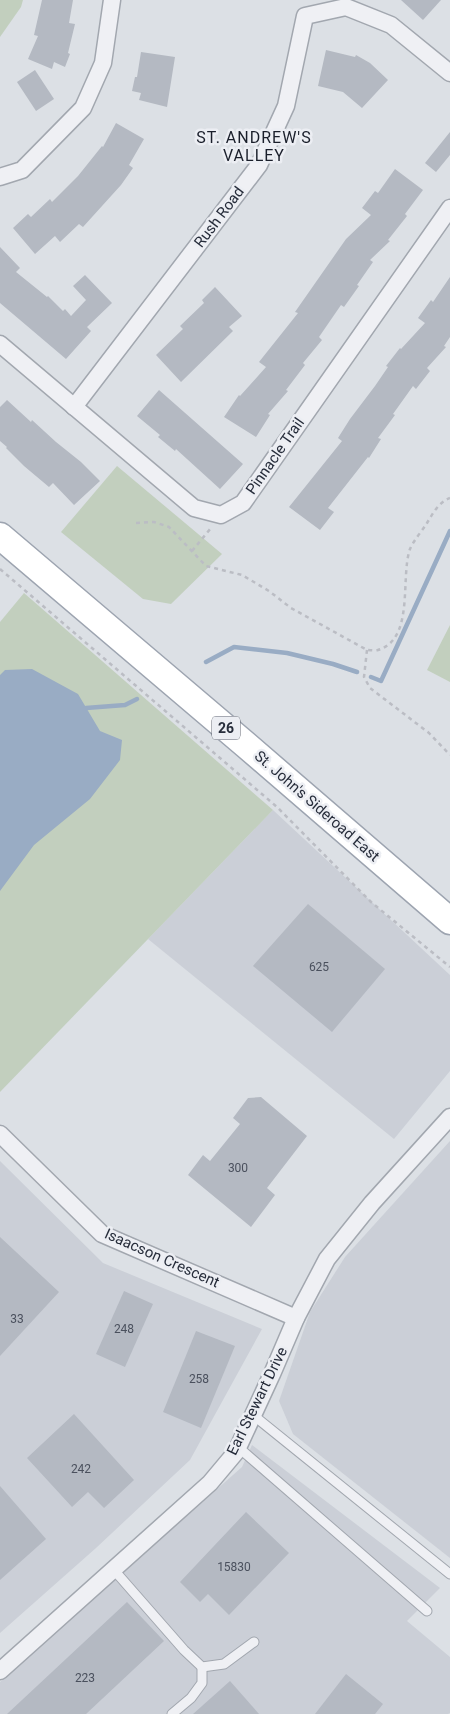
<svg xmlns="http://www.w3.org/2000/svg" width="450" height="1714" font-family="Roboto,sans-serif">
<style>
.built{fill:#cbcfd7}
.green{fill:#c2cfbe}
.water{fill:#99acc4}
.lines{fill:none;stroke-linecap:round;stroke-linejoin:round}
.stream{stroke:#99acc4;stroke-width:4.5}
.building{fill:#b4b9c2}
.lane-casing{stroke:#a2a7af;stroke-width:11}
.street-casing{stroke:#a2a7af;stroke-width:19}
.primary-casing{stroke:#9da4b0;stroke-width:29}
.path{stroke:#bbbdc4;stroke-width:2.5;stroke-dasharray:4 4;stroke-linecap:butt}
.lane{stroke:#eff0f4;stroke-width:9}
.street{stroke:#eff0f4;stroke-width:16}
.primary{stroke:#fff;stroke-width:26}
.labels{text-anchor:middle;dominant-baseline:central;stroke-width:5;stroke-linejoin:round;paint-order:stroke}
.number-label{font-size:12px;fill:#4a505d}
.shield{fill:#eceef3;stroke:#626772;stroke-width:1}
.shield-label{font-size:14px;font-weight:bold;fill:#272d3b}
.street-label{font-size:15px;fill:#272d3b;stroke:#eceef3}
.neighbourhood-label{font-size:16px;letter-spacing:1px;fill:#1a1f2b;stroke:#eceef3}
</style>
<rect width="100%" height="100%" fill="#dce0e5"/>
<g class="built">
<path d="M 273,810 L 450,975 L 450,1071 L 394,1139 L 148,939 Z"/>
<path d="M 450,1141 L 450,1558 L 293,1434 L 279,1401 L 310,1312 L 345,1257 Z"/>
<path d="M 0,1161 L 103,1263 L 262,1329 L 190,1460 L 96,1548 L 0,1633 Z"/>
<path d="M 252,1445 L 440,1588 L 407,1621 L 450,1657 L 450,1713 L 448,1714 L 0,1714 L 0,1682 L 242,1467 Z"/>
</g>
<g class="green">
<path d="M 0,0 L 23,0 L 21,7 L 0,37 Z"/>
<path d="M 117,466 L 222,554 L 171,604 L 143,599 L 61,532 Z"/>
<path d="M 24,593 L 273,810 L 0,1092 L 0,622 Z"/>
<path d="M 450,625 L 450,682 L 427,670 Z"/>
</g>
<path class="water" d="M 32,669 L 78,694 L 100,731 L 122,740 L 120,760 L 90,799 L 34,845 L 0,891 L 0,675 L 5,670 Z"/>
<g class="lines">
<g class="stream">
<path d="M 206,662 L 234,647 L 287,653 L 333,664 L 357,672"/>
<path d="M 371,677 L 381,681 L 450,531"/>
<path d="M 86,708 L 125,705 L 137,699"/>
</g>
</g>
<g class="building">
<path d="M 42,0 L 73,0 L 69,23 L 75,24 L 68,53 L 70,54 L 65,67 L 54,62 L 52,69 L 28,59 L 38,36 L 34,35 Z"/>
<path d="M 401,0 L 441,0 L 423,20 Z"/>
<path d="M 326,50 L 355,57 L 356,55 L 370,63 L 388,80 L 362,108 L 343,92 L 318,86 Z"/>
<path d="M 141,52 L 175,57 L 167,107 L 139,100 L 141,93 L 132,91 L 135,77 L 137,77 Z"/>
<path d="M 35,70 L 54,99 L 36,111 L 17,82 Z"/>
<path d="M 116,123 L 144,139 L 129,165 L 133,168 L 121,185 L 83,227 L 79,224 L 60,242 L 55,236 L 35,254 L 13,228 L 28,214 L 31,217 L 50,199 L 52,202 L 78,176 L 102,146 L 103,147 Z"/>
<path d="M 450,132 L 450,155 L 436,172 L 425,163 Z"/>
<path d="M 395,169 L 423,190 L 405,214 L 407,216 L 388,240 L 390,241 L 370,260 L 373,262 L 357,285 L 359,286 L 344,307 L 341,305 L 319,337 L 322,340 L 303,363 L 305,365 L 286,390 L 288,391 L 268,414 L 270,415 L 256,437 L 224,417 L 239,395 L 240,396 L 266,367 L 259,362 L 298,313 L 295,312 L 346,239 L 371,215 L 362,208 L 375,191 L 378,193 Z"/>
<path d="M 0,247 L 20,268 L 16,272 L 47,297 L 48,296 L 63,311 L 65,309 L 71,316 L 86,300 L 73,286 L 85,275 L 112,303 L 87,327 L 91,331 L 66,359 L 0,303 Z"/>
<path d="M 450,277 L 450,337 L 444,346 L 446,347 L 427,368 L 430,371 L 416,389 L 413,386 L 393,414 L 395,415 L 378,438 L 381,439 L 369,458 L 368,457 L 328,508 L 334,512 L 320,530 L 289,507 L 342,441 L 338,438 L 350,419 L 375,386 L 388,367 L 386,366 L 400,348 L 401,349 L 425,323 L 418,318 L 431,300 L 433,302 Z"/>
<path d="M 215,287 L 242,316 L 229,327 L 233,331 L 181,382 L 156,355 L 183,329 L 180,326 L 204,303 L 202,300 Z"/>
<path d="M 159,390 L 243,464 L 220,489 L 176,449 L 175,451 L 158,437 L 160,435 L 137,416 Z"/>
<path d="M 7,400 L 31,422 L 32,420 L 56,442 L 81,462 L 100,481 L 74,505 L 53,483 L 49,487 L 24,466 L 6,448 L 7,447 L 0,441 L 0,407 Z"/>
<path d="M 308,904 L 385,969 L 332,1032 L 253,966 Z"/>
<path d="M 261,1097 L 307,1136 L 267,1188 L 275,1195 L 251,1227 L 188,1175 L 203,1155 L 210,1161 L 240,1124 L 233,1118 L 248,1098 Z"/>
<path d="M 0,1237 L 59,1292 L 0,1356 Z"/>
<path d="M 124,1291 L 153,1304 L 125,1367 L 96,1354 Z"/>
<path d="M 196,1331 L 235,1346 L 201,1428 L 163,1412 Z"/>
<path d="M 74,1414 L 134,1480 L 104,1508 L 88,1492 L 72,1507 L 27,1458 Z"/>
<path d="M 0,1486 L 46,1539 L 0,1580 Z"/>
<path d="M 246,1512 L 289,1553 L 229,1615 L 208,1594 L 200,1602 L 180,1582 Z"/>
<path d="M 127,1602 L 164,1641 L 86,1714 L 7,1714 Z"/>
<path d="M 346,1674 L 383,1704 L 375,1714 L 315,1714 Z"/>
<path d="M 230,1681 L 259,1714 L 193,1714 Z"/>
</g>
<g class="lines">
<g class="lane-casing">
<g id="lane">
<path d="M 253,1415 L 450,1574"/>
<path d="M 238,1447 L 427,1611"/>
<path d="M 114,1570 L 184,1650 L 202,1667 L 224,1664 L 254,1642"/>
<path d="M 172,1714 L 191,1698 L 202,1683 L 202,1667"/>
</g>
</g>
<g class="street-casing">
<g id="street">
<path d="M 0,177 L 22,170 L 83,108 L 103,63 L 112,0"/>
<path d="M 0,344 L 194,508 L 221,515 L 243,503 L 450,208"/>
<path d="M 74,407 L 259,165 L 286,106 L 305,16 L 346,7 L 391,25 L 450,73"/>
<path d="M 0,1134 L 102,1234 L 296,1318"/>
<path d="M 0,1671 L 210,1483 L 236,1452 L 272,1374 L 296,1318 L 327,1259 L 372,1203 L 450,1117"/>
</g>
</g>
<g class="primary-casing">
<path id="primary" d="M 0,536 L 246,745 L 450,921"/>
</g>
<g class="path">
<path d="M 136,523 L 154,522 L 169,527 L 206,566 L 242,575 L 269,591 L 291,608 L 367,650 C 370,650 375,651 378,650 C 415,639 400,577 410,549 C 414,540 422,531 427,523 C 433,513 439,502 450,498"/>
<path d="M 192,551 L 211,528"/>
<path d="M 0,569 L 277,807 L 371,902 L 450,967"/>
<path d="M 367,650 L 364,677 L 370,688 L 429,733 L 450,755"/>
</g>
<use href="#lane" class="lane"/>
<use href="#street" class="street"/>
<use href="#primary" class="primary"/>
</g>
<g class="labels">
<g class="number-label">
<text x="319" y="967">625</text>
<text x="238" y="1168">300</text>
<text x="17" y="1319">33</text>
<text x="124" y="1329">248</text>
<text x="199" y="1379">258</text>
<text x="81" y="1469">242</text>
<text x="234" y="1567">15830</text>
<text x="85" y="1678">223</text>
</g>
<rect class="shield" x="212" y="716.5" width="28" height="23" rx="4"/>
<g class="shield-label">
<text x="226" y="728">26</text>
</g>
<g class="street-label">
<text transform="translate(219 217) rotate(-53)">Rush Road</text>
<text transform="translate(275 456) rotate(-55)">Pinnacle Trail</text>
<text transform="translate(317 806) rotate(41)">St. John's Sideroad East</text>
<text transform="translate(162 1258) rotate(24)">Isaacson Crescent</text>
<text transform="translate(257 1401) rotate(-64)">Earl Stewart Drive</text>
</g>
<g class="neighbourhood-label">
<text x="254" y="137">ST. ANDREW'S<tspan x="254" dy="18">VALLEY</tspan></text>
</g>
</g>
</svg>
